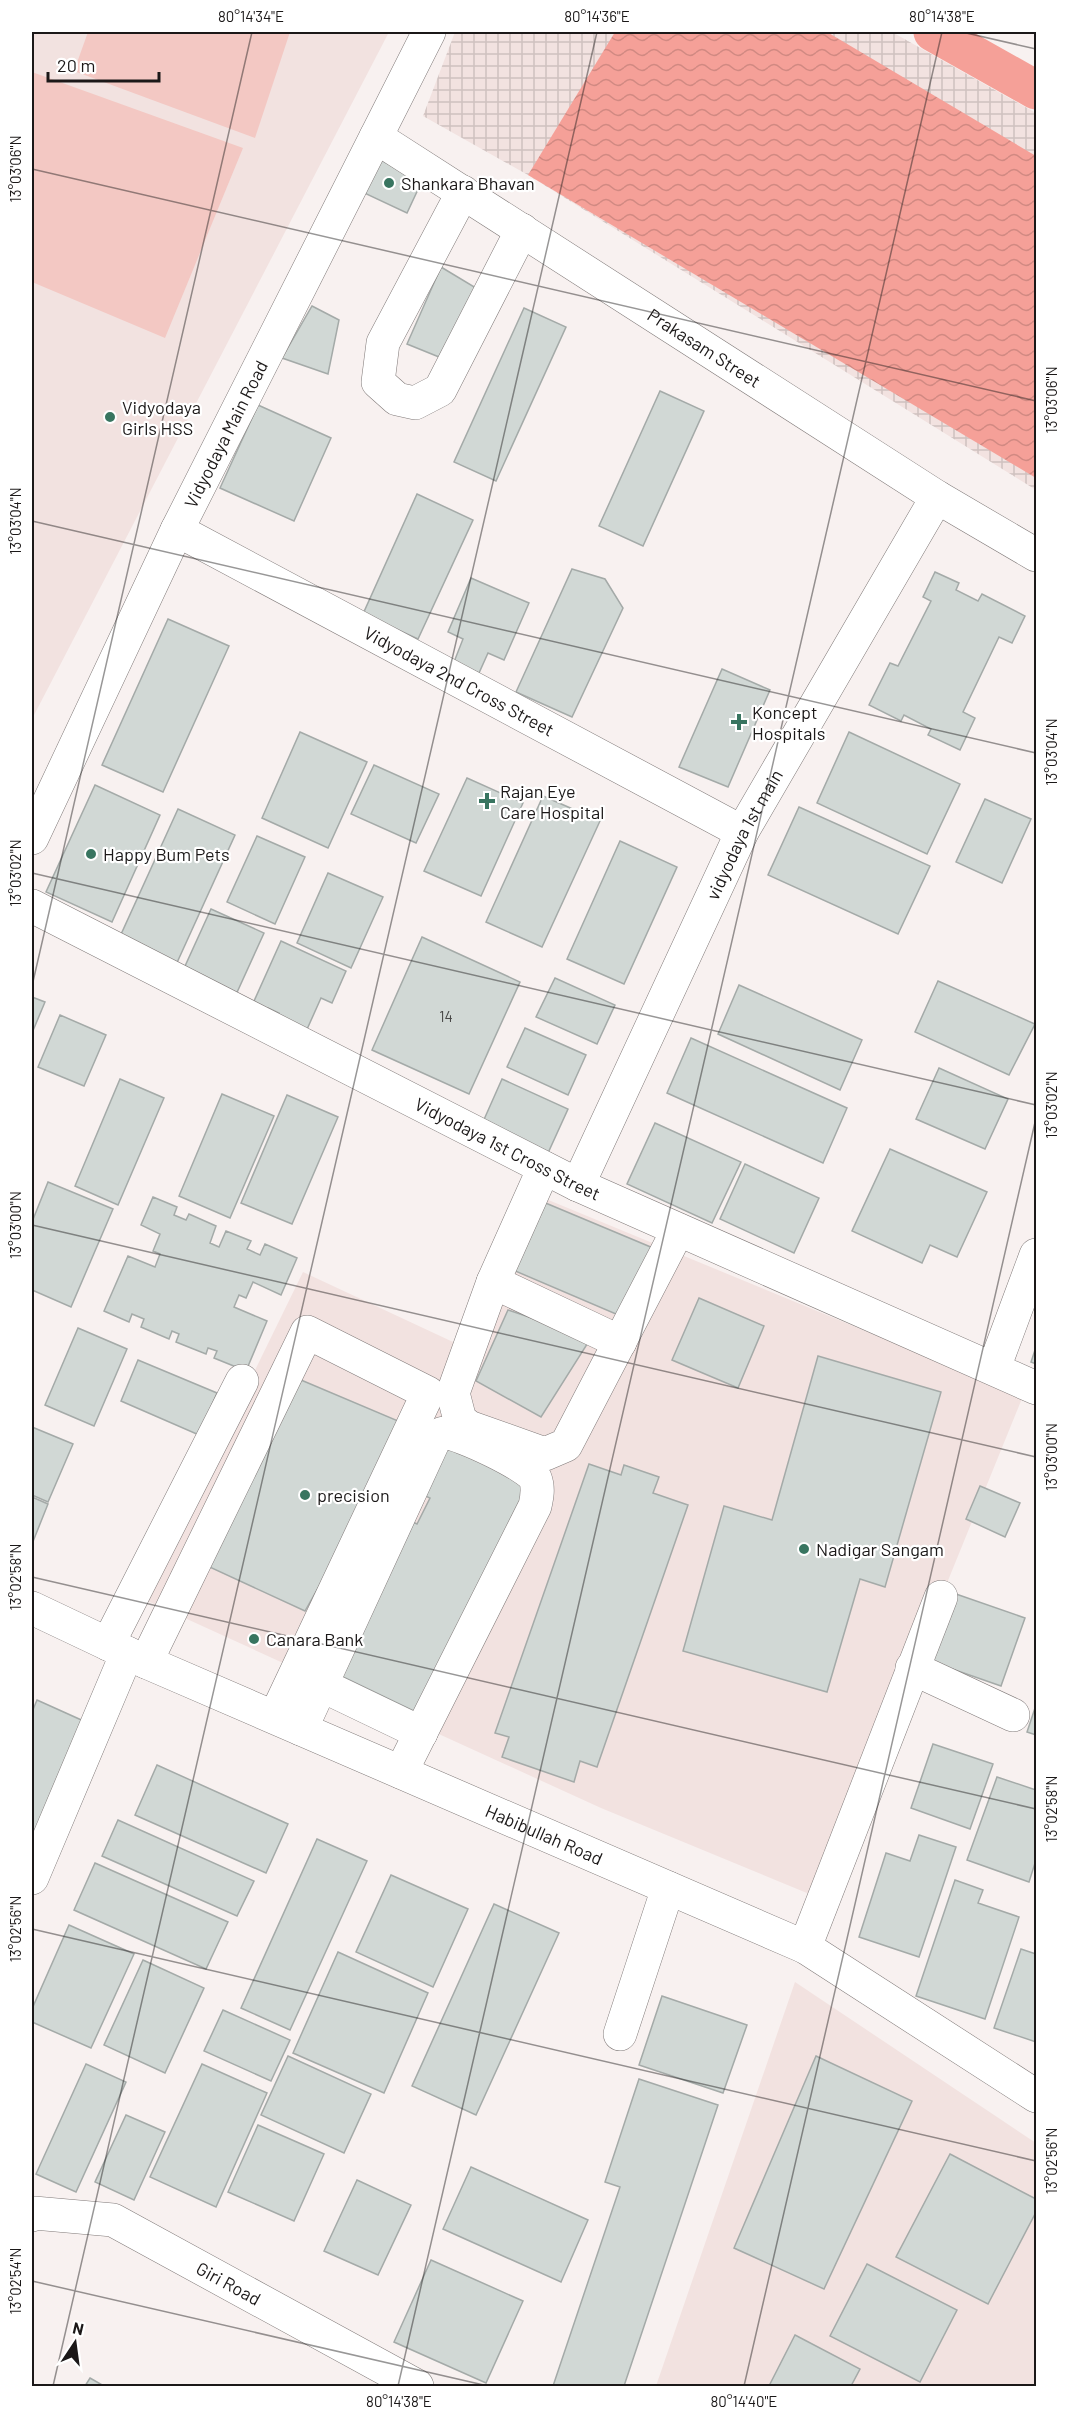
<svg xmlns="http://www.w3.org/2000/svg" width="1068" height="2418" font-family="Barlow,sans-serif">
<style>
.built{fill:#f2e2e0}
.industrial{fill:url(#industrial-grid)}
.pitch{fill:#f3c8c3}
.water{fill:url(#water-waves)}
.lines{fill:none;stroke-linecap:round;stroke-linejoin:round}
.canal{stroke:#f5a098;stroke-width:39}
.building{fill:#d1d8d5;stroke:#a4aaa8;stroke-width:1.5}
.minor-casing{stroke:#807a79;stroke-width:34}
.minor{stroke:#fff;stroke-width:33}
.ticks{fill:none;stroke:#1b1818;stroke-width:1.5;stroke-opacity:0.45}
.poi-dot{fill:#387560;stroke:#fff;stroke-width:2}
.labels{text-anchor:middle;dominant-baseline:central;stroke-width:4.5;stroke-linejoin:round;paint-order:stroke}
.number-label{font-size:15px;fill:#484847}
.poi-label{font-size:18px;fill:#1b1818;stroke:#fff;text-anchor:start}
.street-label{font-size:18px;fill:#1b1818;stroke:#fff}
.neatline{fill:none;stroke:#1b1818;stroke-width:2}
.ticks-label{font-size:15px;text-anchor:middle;fill:#1b1818}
</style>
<defs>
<pattern id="industrial-grid" width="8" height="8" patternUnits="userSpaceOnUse" patternTransform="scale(1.5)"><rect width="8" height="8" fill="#f2e2e0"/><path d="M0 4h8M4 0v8" fill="none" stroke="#cfc1bf"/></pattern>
<pattern id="water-waves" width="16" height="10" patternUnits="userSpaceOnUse" patternTransform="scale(1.5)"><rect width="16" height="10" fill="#f5a098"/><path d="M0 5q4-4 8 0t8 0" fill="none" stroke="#d18982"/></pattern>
</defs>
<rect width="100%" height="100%" fill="#f8f1f0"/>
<g class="built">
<path d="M 32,32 L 389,32 L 32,719 Z"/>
<path d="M 546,1199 L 1023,1396 L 819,1898 L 601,1808 L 143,1599 L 303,1272 L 466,1348 Z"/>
<path d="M 795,1982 L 1036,2143 L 1036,2386 L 656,2386 Z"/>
</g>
<path class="industrial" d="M 455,32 L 892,32 L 1036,113 L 1036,490 L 528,175 L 423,116 Z"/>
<g class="pitch">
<path d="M 88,32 L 290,32 L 255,138 L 74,71 Z"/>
<path d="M 32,72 L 243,148 L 165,338 L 32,282 Z"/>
</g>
<path class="water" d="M 615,32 L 827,32 L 1036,156 L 1036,478 L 528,175 Z"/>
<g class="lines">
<path class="canal" d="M 933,32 L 1036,90"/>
</g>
<g class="building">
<path d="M 376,157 L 421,183 L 407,213 L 360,191 Z"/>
<path d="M 441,267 L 476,288 L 439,357 L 407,344 Z"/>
<path d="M 312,306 L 339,320 L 328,374 L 282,358 Z"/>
<path d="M 524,308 L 566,327 L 496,481 L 454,462 Z"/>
<path d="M 660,391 L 704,411 L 643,546 L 599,526 Z"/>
<path d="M 258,405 L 331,438 L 294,521 L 220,488 Z"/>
<path d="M 417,494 L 473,520 L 418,639 L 363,614 Z"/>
<path d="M 572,569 L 605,579 L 623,608 L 572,717 L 516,692 Z"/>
<path d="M 935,572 L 959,583 L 956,590 L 978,601 L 982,594 L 1025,616 L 1012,643 L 999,637 L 963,712 L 975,718 L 960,750 L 928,735 L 931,729 L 904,715 L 901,721 L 869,705 L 890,663 L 898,666 L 931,601 L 923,597 Z"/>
<path d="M 471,578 L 529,603 L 504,660 L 488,653 L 479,673 L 454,662 L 463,639 L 448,632 Z"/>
<path d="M 168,619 L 229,646 L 163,792 L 102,765 Z"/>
<path d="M 722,669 L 770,690 L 728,787 L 679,767 Z"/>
<path d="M 300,732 L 367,762 L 328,848 L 262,818 Z"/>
<path d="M 849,732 L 960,784 L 927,854 L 817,803 Z"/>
<path d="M 374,765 L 439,794 L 416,843 L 351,814 Z"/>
<path d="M 467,778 L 523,803 L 481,896 L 424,871 Z"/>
<path d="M 95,785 L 160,815 L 112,922 L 46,892 Z"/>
<path d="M 543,796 L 600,821 L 542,947 L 486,922 Z"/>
<path d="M 985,799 L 1031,819 L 1002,883 L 956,862 Z"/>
<path d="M 799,807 L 930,866 L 898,934 L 768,875 Z"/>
<path d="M 178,809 L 235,835 L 175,967 L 118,941 Z"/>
<path d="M 257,836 L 305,857 L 275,924 L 227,902 Z"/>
<path d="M 620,841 L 677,867 L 624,984 L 567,959 Z"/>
<path d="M 328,873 L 383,897 L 351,968 L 297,943 Z"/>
<path d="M 211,909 L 264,933 L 234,999 L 181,975 Z"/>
<path d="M 422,937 L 520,982 L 469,1094 L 372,1050 Z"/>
<path d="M 281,941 L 346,971 L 332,1003 L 321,998 L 304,1036 L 275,1022 L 279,1013 L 268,1008 L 263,1017 L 250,1010 Z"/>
<path d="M 555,978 L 615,1005 L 597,1044 L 536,1017 Z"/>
<path d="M 938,981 L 1035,1024 L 1009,1075 L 915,1032 Z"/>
<path d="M 739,985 L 862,1040 L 840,1090 L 718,1034 Z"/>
<path d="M 32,997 L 45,1002 L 32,1033 Z"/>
<path d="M 60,1015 L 106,1035 L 84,1086 L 38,1067 Z"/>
<path d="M 525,1028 L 586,1055 L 568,1095 L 507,1067 Z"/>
<path d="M 691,1038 L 847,1108 L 823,1163 L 667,1093 Z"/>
<path d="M 939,1068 L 1008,1099 L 985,1149 L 916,1119 Z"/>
<path d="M 120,1079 L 164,1098 L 118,1205 L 75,1186 Z"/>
<path d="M 502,1079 L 568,1109 L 548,1153 L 482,1124 Z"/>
<path d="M 222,1094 L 274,1116 L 230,1218 L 179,1196 Z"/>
<path d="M 287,1095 L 338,1117 L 292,1224 L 241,1203 Z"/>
<path d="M 655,1123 L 741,1162 L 712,1223 L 627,1184 Z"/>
<path d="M 890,1149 L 987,1192 L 957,1257 L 930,1245 L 922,1263 L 852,1231 Z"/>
<path d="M 745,1164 L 819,1198 L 794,1253 L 720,1219 Z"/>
<path d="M 48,1182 L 113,1209 L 71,1307 L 32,1290 L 32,1222 Z"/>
<path d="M 153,1197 L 177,1207 L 174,1215 L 186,1220 L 189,1214 L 216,1226 L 210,1243 L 219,1247 L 226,1231 L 251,1241 L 247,1249 L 260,1255 L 265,1244 L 297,1258 L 281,1295 L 253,1282 L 246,1298 L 239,1295 L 234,1307 L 267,1321 L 246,1371 L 214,1358 L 217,1351 L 208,1348 L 206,1354 L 176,1342 L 179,1334 L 172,1331 L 169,1339 L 141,1327 L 144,1319 L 132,1314 L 129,1322 L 104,1311 L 128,1256 L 155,1267 L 160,1254 L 153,1251 L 160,1234 L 141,1225 Z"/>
<path d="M 536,1199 L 653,1248 L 623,1317 L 506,1267 Z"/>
<path d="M 699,1298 L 764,1326 L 738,1388 L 672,1360 Z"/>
<path d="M 508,1310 L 591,1338 L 541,1417 L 476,1381 Z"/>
<path d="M 78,1328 L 127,1349 L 94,1426 L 45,1405 Z"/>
<path d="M 1036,1347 L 1036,1364 L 1031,1362 Z"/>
<path d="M 818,1356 L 941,1392 L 885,1587 L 860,1579 L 827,1692 L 683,1651 L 724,1506 L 772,1520 Z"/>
<path d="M 138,1360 L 217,1393 L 199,1435 L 121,1401 Z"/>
<path d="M 301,1380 L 410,1426 L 305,1611 L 203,1564 Z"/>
<path d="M 32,1427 L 73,1444 L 48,1502 L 32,1495 Z"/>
<path d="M 441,1442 L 532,1486 L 420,1714 L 341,1676 L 405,1518 L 417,1524 L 430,1498 L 417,1492 Z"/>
<path d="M 589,1464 L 621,1475 L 624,1465 L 659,1477 L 653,1493 L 688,1505 L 597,1767 L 580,1761 L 574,1782 L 502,1757 L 509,1737 L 495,1733 Z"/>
<path d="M 980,1486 L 1020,1503 L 1005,1537 L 966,1519 Z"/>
<path d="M 32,1497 L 48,1504 L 32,1544 Z"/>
<path d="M 956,1594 L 1025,1618 L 1001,1686 L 932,1662 Z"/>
<path d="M 37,1700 L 88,1723 L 32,1849 L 32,1712 Z"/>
<path d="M 1036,1705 L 1036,1735 L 1027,1732 Z"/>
<path d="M 933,1744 L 993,1764 L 970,1829 L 911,1808 Z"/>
<path d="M 157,1765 L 288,1824 L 266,1873 L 135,1815 Z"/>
<path d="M 997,1777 L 1036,1790 L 1036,1860 L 1029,1882 L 967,1860 Z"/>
<path d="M 118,1820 L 254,1881 L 237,1916 L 102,1856 Z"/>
<path d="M 919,1835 L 956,1847 L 919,1957 L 859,1937 L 886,1853 L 910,1861 Z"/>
<path d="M 317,1839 L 367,1861 L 290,2030 L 241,2008 Z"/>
<path d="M 95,1863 L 228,1922 L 206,1969 L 74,1910 Z"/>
<path d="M 391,1875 L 468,1909 L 433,1987 L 356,1952 Z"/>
<path d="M 955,1880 L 983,1890 L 978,1903 L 1019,1917 L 985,2019 L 916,1996 Z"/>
<path d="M 494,1904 L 559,1933 L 476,2115 L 412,2086 Z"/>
<path d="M 69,1925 L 134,1954 L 91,2048 L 32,2022 L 32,2009 Z"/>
<path d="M 1021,1949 L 1036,1954 L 1036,2042 L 994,2028 Z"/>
<path d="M 338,1952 L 428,1993 L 384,2093 L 293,2053 Z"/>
<path d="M 143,1960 L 204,1988 L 165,2073 L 104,2045 Z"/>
<path d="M 662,1996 L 747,2025 L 723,2093 L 639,2065 Z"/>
<path d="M 223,2010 L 290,2040 L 271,2081 L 204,2051 Z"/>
<path d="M 288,2056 L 371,2094 L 344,2153 L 261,2115 Z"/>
<path d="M 816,2056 L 912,2101 L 824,2289 L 734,2248 Z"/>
<path d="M 86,2064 L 126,2082 L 76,2192 L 36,2174 Z"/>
<path d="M 202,2064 L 267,2093 L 216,2207 L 150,2177 Z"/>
<path d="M 639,2079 L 718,2105 L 624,2386 L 553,2386 L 620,2187 L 605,2182 Z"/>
<path d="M 126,2115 L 165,2132 L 134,2200 L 95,2182 Z"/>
<path d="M 258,2125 L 324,2154 L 294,2221 L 228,2192 Z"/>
<path d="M 950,2154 L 1036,2199 L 1036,2212 L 988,2304 L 896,2257 Z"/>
<path d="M 471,2167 L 588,2220 L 561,2282 L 443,2229 Z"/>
<path d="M 357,2180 L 411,2205 L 378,2275 L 324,2251 Z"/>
<path d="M 431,2260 L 523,2301 L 486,2383 L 394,2342 Z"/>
<path d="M 867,2264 L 957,2310 L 920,2382 L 830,2336 Z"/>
<path d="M 795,2335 L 860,2369 L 851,2386 L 769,2386 Z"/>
<path d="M 90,2378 L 104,2386 L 85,2386 Z"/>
</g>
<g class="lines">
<g class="minor-casing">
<g id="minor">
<path id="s1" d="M 376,137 L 937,497 L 1036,555"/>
<path d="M 463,192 L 383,343 L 378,382 L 397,399 L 415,403 L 440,390 L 522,230"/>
<path id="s2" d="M 177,530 L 742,832"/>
<path id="s3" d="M 32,838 L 177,530 L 429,32"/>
<path id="s4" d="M 32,906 L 578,1185 L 1036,1388"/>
<path d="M 544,1168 L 493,1282 L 453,1393 L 460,1420 L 469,1427 L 545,1454 L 566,1445 L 678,1230"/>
<path id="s5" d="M 578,1185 L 742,832 L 937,497"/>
<path d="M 493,1282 L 620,1342"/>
<path d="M 994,1368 L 1036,1255"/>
<path id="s6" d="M 32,1608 L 146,1662 L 805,1947 L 1036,2096"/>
<path d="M 108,1644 L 242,1381"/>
<path d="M 146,1662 L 307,1332 L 428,1393 L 275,1717"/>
<path d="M 912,1668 L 1013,1715"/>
<path d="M 321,1685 L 421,1733"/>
<path d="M 301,1729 L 436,1436 C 439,1435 442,1433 445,1433 C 458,1432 530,1467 535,1478 C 539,1488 537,1497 535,1506 L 401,1772"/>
<path d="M 32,1878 L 127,1653"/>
<path d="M 805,1947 L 941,1597"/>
<path d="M 620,2034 L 668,1888"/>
<path id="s7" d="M 32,2215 L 34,2213 L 113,2220 L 417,2386"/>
</g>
</g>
<use href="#minor" class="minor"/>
</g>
<path class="ticks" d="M 962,32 L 1036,49M 32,169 L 1036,401M 32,521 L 1036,753M 32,873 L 1036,1105M 32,986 L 252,32M 32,1225 L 1036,1457M 32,1577 L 1036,1809M 32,1929 L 1036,2161M 32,2281 L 488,2386M 53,2386 L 597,32M 398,2386 L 942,32M 744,2386 L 1036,1118"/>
<g class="poi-dot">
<circle cx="389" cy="183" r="6"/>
<circle cx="110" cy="417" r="6"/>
<path d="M736 713h6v6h6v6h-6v6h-6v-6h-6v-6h6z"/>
<path d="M484 792h6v6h6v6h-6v6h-6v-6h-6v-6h6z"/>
<circle cx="91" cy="854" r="6"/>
<circle cx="305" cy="1495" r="6"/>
<circle cx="804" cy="1549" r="6"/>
<circle cx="254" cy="1639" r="6"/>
</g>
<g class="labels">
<g class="number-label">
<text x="446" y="1016">14</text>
</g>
<g class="poi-label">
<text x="401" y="183">Shankara Bhavan</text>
<text x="122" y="407">Vidyodaya<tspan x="122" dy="21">Girls HSS</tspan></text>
<text x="752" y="712">Koncept<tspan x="752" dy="21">Hospitals</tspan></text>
<text x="500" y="791">Rajan Eye<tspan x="500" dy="21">Care Hospital</tspan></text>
<text x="103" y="854">Happy Bum Pets</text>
<text x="317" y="1495">precision</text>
<text x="816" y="1549">Nadigar Sangam</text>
<text x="266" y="1639">Canara Bank</text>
</g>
<g class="street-label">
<text stroke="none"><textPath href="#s1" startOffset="390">Prakasam Street</textPath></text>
<text stroke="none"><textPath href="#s3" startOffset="448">Vidyodaya Main Road</textPath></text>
<text stroke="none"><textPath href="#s2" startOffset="320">Vidyodaya 2nd Cross Street</textPath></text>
<text stroke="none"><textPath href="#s5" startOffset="388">vidyodaya 1st main</textPath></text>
<text stroke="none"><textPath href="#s4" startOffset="534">Vidyodaya 1st Cross Street</textPath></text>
<text stroke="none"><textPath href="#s6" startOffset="560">Habibullah Road</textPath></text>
<text stroke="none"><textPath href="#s7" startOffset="214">Giri Road</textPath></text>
</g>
</g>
<rect width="1068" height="2418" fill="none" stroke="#ffffff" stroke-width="66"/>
<g transform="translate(75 2343) rotate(13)" stroke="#ffffff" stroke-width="4.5" paint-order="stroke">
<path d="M0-4.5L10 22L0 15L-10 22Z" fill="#1b1818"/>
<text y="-9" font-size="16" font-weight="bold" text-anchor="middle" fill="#1b1818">N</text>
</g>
<path d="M48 72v9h111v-9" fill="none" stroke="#1b1818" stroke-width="3"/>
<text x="57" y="72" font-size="18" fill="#1b1818" stroke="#ffffff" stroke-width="4.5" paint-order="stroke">20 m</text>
<rect x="33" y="33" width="1002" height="2352" class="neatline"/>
<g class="ticks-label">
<text x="251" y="22">80°14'34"E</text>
<text x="597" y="22">80°14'36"E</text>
<text x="942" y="22">80°14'38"E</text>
<text transform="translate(16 169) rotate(-90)" y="5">13°03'06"N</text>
<text transform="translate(1052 400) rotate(-90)" y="5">13°03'06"N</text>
<text transform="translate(16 521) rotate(-90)" y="5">13°03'04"N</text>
<text transform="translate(1052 752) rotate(-90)" y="5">13°03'04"N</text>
<text transform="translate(16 873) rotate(-90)" y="5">13°03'02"N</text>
<text transform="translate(1052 1105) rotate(-90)" y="5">13°03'02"N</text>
<text transform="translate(16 1225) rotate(-90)" y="5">13°03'00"N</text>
<text transform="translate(1052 1457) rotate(-90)" y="5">13°03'00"N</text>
<text transform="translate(16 1577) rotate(-90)" y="5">13°02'58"N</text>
<text transform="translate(1052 1809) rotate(-90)" y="5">13°02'58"N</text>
<text transform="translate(16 1929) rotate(-90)" y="5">13°02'56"N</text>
<text transform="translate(1052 2161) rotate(-90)" y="5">13°02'56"N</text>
<text transform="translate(16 2281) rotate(-90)" y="5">13°02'54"N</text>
<text x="399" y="2407">80°14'38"E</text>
<text x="744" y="2407">80°14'40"E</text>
</g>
</svg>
